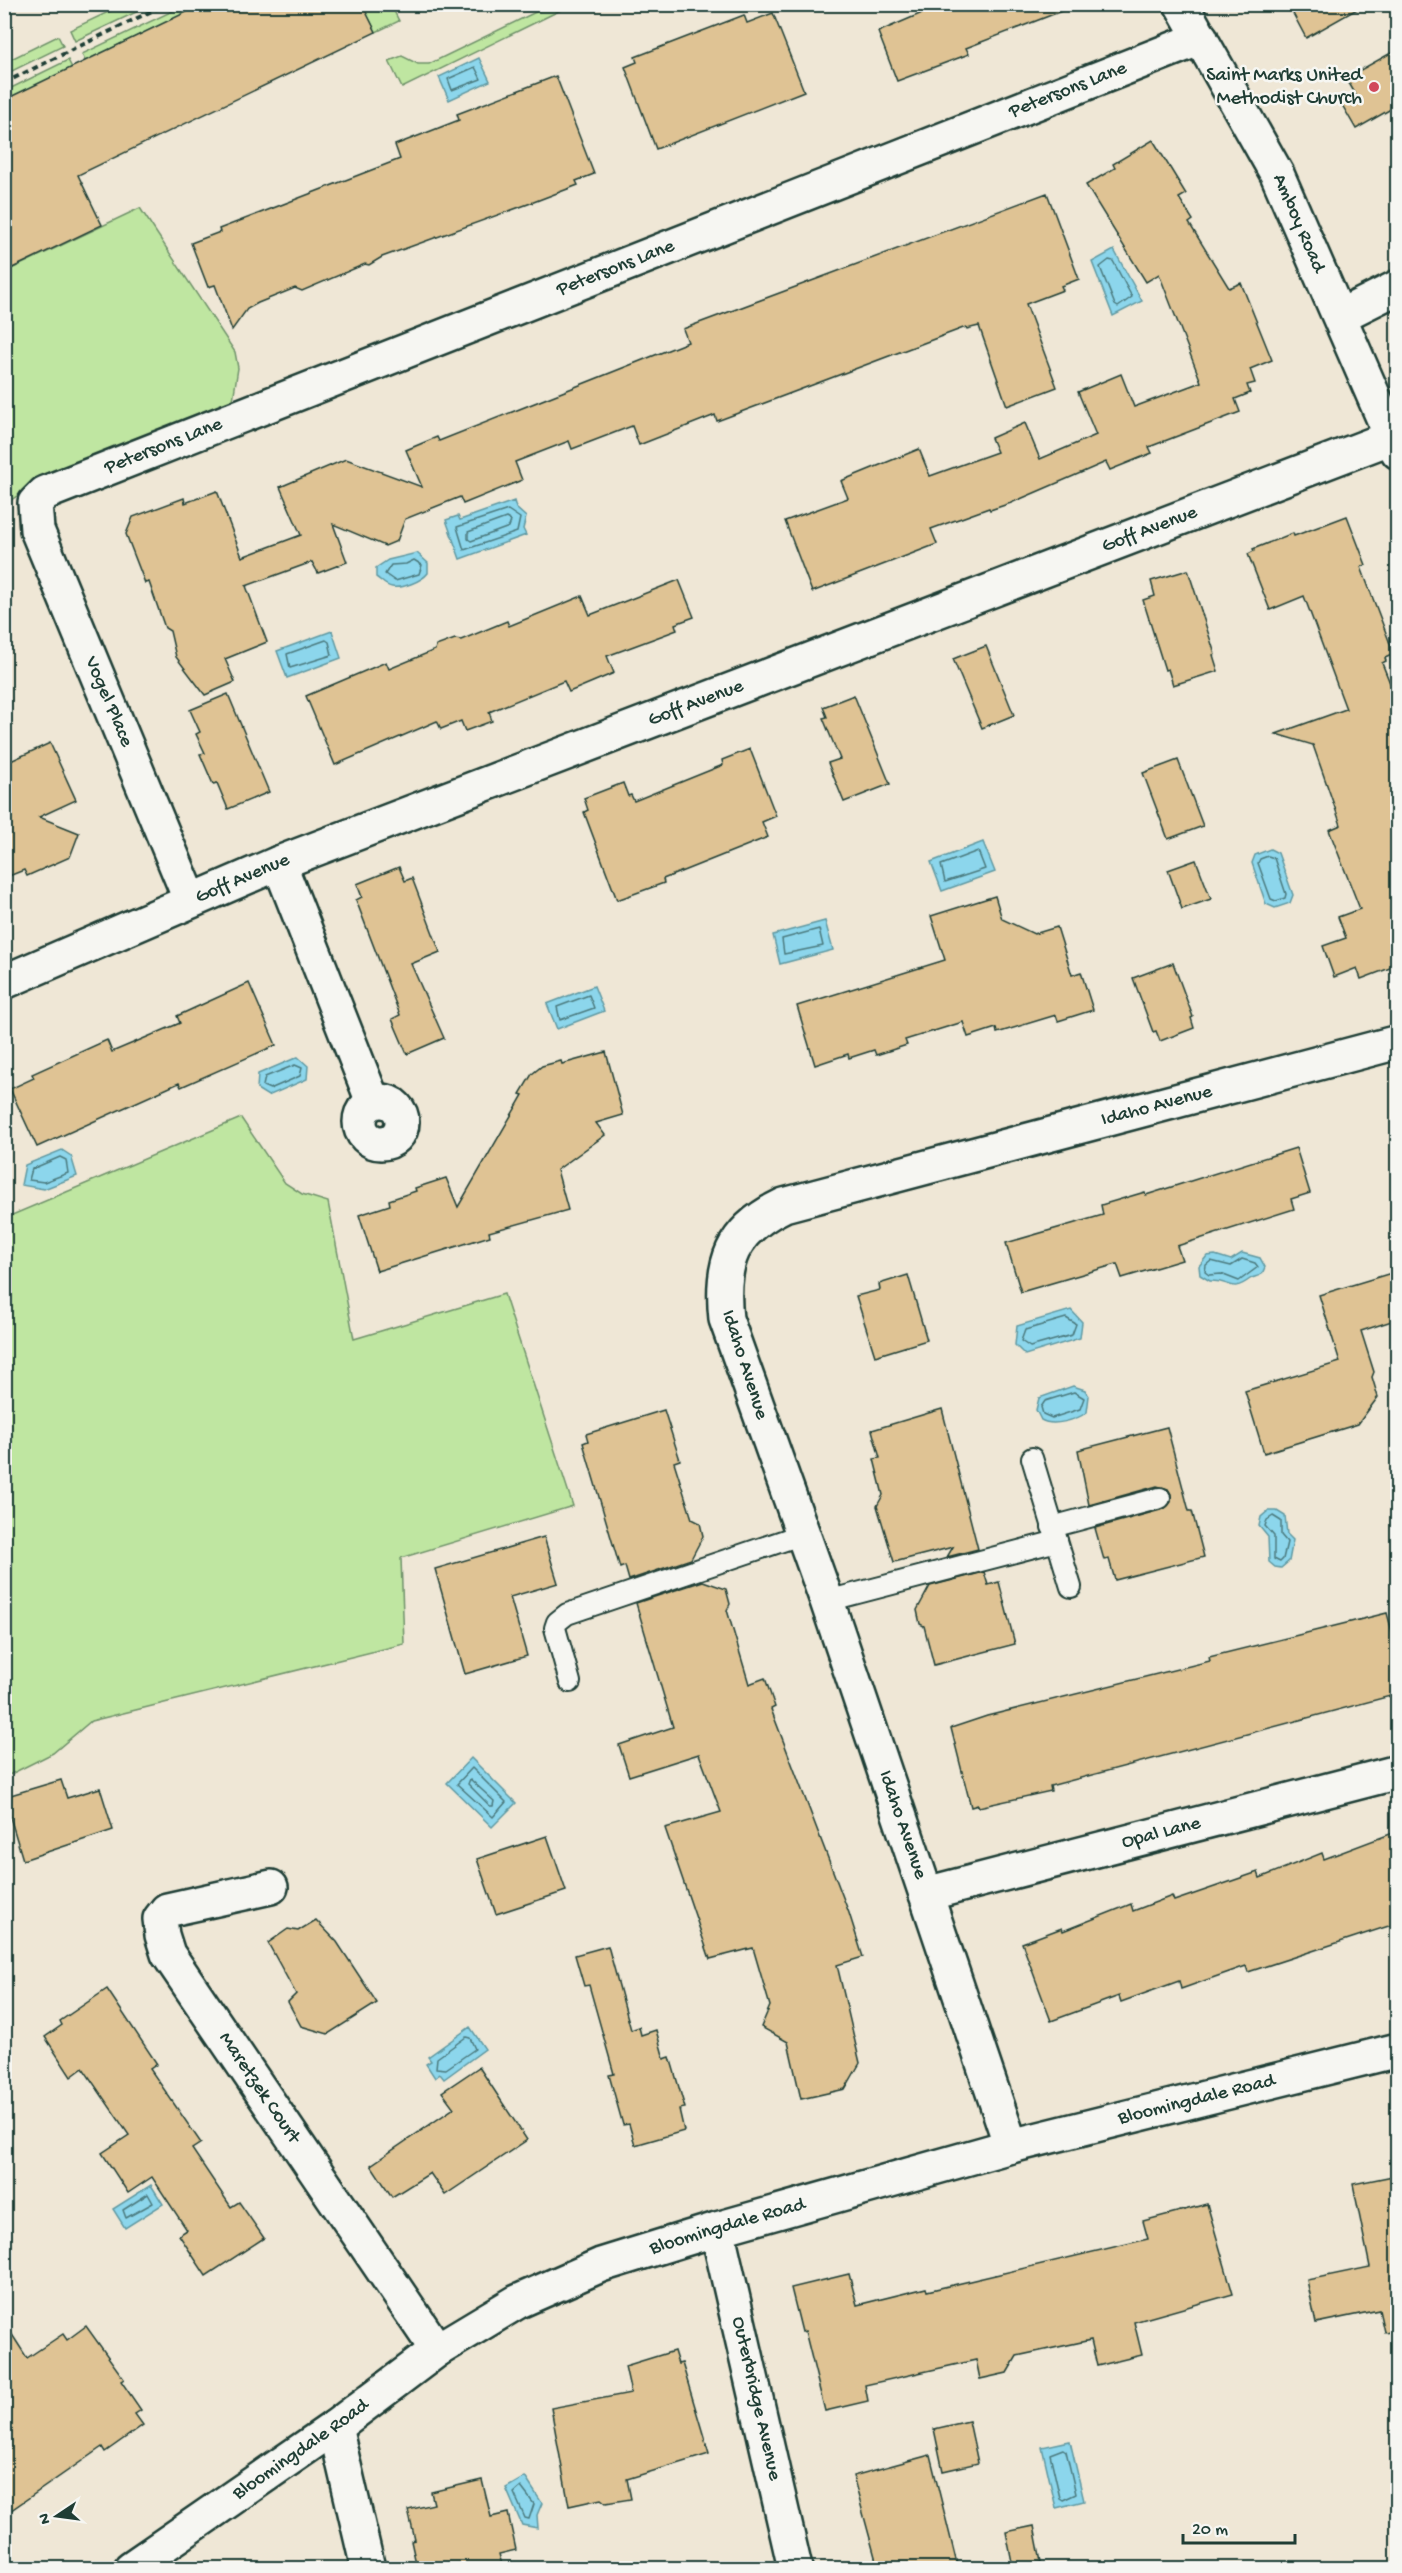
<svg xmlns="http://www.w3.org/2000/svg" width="1402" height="2573" font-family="'Gochi Hand',sans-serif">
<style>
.green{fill:#bfe6a1;stroke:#6f926a;stroke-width:1.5}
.water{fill:#8cd6ec;stroke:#6099a2;stroke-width:1.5}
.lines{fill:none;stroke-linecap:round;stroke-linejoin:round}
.shore{stroke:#4b7a7e;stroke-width:1.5}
.building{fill:#dfc394;stroke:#1f3d34;stroke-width:1.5}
.service-casing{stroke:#1f3d34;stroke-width:24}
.minor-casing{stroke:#1f3d34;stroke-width:38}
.tertiary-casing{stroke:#1f3d34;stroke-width:38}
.secondary-casing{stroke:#1f3d34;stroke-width:38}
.path{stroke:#1f3d34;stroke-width:4;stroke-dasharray:6 4.5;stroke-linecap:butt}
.service{stroke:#f6f6f2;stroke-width:20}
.minor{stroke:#f6f6f2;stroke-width:33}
.tertiary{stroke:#f6f6f2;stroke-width:33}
.secondary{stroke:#f6f6f2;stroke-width:33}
.poi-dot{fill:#d1495b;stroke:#f6f6f2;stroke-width:2}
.labels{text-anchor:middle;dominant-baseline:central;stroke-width:5;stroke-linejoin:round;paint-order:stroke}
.poi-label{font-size:20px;fill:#1f3d34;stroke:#f6f6f2;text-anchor:end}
.street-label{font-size:20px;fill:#1f3d34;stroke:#f6f6f2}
</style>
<rect width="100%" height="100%" fill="#efe7d6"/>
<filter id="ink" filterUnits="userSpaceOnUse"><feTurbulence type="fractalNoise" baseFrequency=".0167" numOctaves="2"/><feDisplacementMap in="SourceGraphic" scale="12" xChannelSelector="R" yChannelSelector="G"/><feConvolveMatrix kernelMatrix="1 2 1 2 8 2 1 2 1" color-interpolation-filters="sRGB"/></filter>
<g filter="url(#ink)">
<g class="green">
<path d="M 552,4 L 571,5 L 402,88 L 389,61 L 402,56 L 418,64 L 429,64 Z"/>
<path d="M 123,5 L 151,5 L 75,41 L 70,30 Z"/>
<path d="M 185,5 L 203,5 L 85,61 L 82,54 Z"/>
<path d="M 362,5 L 391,5 L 399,21 L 376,32 Z"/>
<path d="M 58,36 L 63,46 L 10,72 L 5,69 L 5,62 Z"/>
<path d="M 68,60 L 72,68 L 5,100 L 5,91 Z"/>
<path d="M 140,208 L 235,352 L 238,368 L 233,400 L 41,480 L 5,504 L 5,272 Z"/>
<path d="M 241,1118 L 285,1183 L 302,1194 L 328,1202 L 354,1339 L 504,1294 L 573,1506 L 401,1558 L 404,1644 L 91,1721 L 53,1753 L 5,1777 L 5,1218 Z"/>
</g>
<g class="water">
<path d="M 479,58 L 490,81 L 449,100 L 439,77 Z"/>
<path d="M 1114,250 L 1142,301 L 1113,316 L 1092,262 Z"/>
<path d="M 514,501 L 516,508 L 526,517 L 523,529 L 526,535 L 460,559 L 446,520 L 458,516 L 460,520 Z"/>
<path d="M 417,553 L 428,563 L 428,573 C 422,581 402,589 392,587 C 385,586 381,580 376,577 L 376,568 L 388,560 Z"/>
<path d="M 332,631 L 341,658 L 287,678 L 277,651 Z"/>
<path d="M 983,842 L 995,872 L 942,891 L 931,862 Z"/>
<path d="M 1270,849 L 1278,853 L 1293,895 L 1290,903 L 1275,908 L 1266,904 L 1252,863 L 1255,855 Z"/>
<path d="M 825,921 L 833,950 L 780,964 L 773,935 Z"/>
<path d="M 594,986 L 604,1011 L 557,1029 L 547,1004 Z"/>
<path d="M 298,1057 L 308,1066 L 307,1079 L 268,1096 L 257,1089 L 258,1074 Z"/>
<path d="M 62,1150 L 71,1156 L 77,1176 L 44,1189 L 21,1185 L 25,1165 Z"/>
<path d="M 1242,1253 L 1260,1258 L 1265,1267 L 1262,1274 C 1258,1277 1252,1277 1250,1279 C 1230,1294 1232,1280 1210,1281 L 1200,1275 L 1199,1266 L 1207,1256 L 1215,1255 L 1231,1260 Z"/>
<path d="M 1071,1310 L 1082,1322 L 1080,1338 L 1025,1355 L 1015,1345 L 1017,1326 Z"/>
<path d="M 1073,1386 L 1085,1390 L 1089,1396 L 1087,1412 C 1077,1420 1053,1427 1041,1420 L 1036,1410 L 1039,1398 Z"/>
<path d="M 1268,1511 L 1277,1511 L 1285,1516 L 1287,1534 L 1293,1540 L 1289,1561 L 1281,1568 L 1275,1567 L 1269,1562 L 1268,1537 L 1259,1526 L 1261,1517 Z"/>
<path d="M 471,1758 L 516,1803 L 492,1827 L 447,1783 Z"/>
<path d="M 470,2027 L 485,2049 L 444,2079 L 440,2074 L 435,2078 L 426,2064 L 431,2061 L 428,2057 Z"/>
<path d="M 151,2185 L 163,2204 L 125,2228 L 113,2209 Z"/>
<path d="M 1070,2441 L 1084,2501 L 1056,2508 L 1042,2447 Z"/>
<path d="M 525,2477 L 542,2503 L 537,2515 L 538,2528 L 522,2525 L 506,2488 Z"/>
</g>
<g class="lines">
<g class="shore">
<path d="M 475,67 L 481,79 L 452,90 L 448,79 Z"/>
<path d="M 1109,260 L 1113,261 L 1132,297 L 1118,307 L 1115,305 L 1100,267 Z"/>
<path d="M 508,510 L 520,518 L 517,532 L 464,550 L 457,527 Z"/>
<path d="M 506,518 L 511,521 L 509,527 L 471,541 L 468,539 L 468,532 Z"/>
<path d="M 414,560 L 422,565 L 419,574 L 395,581 L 385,574 L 391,565 L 406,564 Z"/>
<path d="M 326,640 L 329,642 L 332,655 L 290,668 L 287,654 Z"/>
<path d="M 978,851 L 985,869 L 945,882 L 941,865 Z"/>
<path d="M 1268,856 L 1274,858 L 1286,894 L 1285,898 L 1276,901 L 1271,899 L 1258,863 L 1260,859 Z"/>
<path d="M 819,929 L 823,946 L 784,954 L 782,939 Z"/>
<path d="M 589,995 L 594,1008 L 560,1020 L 557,1007 Z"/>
<path d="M 295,1065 L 302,1068 L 300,1076 L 270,1089 L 263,1086 L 265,1077 Z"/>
<path d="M 60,1157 L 66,1160 L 68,1173 L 44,1182 L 29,1180 L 32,1169 Z"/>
<path d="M 1242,1259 L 1255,1263 L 1258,1267 L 1239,1281 L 1221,1274 L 1209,1275 L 1205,1272 L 1206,1265 L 1211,1261 L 1231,1266 Z"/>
<path d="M 1066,1318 L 1076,1324 L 1072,1335 L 1030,1347 L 1021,1341 L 1025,1330 Z"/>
<path d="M 1074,1392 L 1084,1398 L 1080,1409 L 1052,1418 L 1043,1414 L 1041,1407 L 1045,1401 Z"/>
<path d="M 1273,1516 L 1281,1521 L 1281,1535 L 1287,1542 L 1283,1559 L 1280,1562 L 1274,1559 L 1274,1536 L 1265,1526 L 1267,1520 Z"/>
<path d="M 472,1768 L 506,1802 L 493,1817 L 457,1784 Z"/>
<path d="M 470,1779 L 494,1801 L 493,1806 L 490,1806 L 468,1784 Z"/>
<path d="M 466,2037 L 470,2038 L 475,2049 L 446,2069 L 436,2068 L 437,2058 Z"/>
<path d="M 148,2194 L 153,2203 L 126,2218 L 123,2210 Z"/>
<path d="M 1063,2449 L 1066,2451 L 1076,2494 L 1063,2500 L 1060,2498 L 1050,2454 Z"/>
<path d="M 521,2487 L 534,2504 L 529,2519 L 525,2518 L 514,2493 Z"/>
</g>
</g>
<g class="building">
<path d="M 203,4 L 362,4 L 376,32 L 78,175 L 102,225 L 4,272 L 4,100 Z"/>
<path d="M 943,4 L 1071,4 L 1072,7 L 966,48 L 969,54 L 897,81 L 878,32 Z"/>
<path d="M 1288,4 L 1366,4 L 1306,38 Z"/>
<path d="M 773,13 L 804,91 L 656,149 L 625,67 L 637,62 L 635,57 L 744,15 L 747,23 Z"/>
<path d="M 1398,49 L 1398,105 L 1356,129 L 1341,103 L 1356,95 L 1346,78 Z"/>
<path d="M 556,76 L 594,174 L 576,181 L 578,185 L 531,203 L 382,257 L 369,265 L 365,264 L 302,291 L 295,288 L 258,303 L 247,309 L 232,330 L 215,285 L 208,287 L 191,243 L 220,232 L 219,229 L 400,159 L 395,145 L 459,120 L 457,114 Z"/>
<path d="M 1153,140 L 1186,194 L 1179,198 L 1193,220 L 1189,223 L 1229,288 L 1241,283 L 1272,360 L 1250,369 L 1255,383 L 1247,385 L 1250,393 L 1235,399 L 1240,412 L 1149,447 L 1152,453 L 1110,470 L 1106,462 L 1011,503 L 990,510 L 989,508 L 931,529 L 937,544 L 812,592 L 785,521 L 848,498 L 841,481 L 919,449 L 930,476 L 997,452 L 991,438 L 1025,423 L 1040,459 L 1096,435 L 1078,392 L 1121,374 L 1134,407 L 1201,382 L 1159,274 L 1146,282 L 1086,185 L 1115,168 L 1113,164 Z"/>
<path d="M 1047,193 L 1079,279 L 1061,286 L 1063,290 L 1026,304 L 1057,387 L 1007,406 L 979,326 L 967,329 L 966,327 L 717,421 L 715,415 L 639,445 L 632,426 L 572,449 L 569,441 L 515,462 L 522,480 L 463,504 L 460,497 L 405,519 L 397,541 L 385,546 L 333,524 L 347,562 L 318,573 L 312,562 L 246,586 L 267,642 L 225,659 L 235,682 L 205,695 L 176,657 L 170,631 L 165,628 L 149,582 L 145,583 L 126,534 L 133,517 L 184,498 L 185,503 L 217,491 L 242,557 L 301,535 L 280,487 L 346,459 L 422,487 L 406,450 L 437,437 L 439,441 L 688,342 L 683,329 Z"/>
<path d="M 1347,516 L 1366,565 L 1361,567 L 1394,654 L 1385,658 L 1386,661 L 1382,663 L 1398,703 L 1398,965 L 1361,979 L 1357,968 L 1334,977 L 1323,946 L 1346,938 L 1338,917 L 1360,909 L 1329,830 L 1341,825 L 1313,745 L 1276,734 L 1346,709 L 1304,596 L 1270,610 L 1248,554 L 1254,551 L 1253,549 L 1293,533 L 1294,536 Z"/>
<path d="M 1188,570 L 1215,654 L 1213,655 L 1218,671 L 1173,685 L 1168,669 L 1165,670 L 1143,600 L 1155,596 L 1151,581 Z"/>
<path d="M 679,580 L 694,617 L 675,624 L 677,630 L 607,656 L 614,673 L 569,692 L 564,681 L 489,712 L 492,721 L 465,731 L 461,721 L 441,729 L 437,721 L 335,765 L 306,696 L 386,662 L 389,669 L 435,650 L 436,646 L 455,639 L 461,640 L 507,621 L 509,626 L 582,596 L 590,615 Z"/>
<path d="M 986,646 L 1014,715 L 982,728 L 953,659 Z"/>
<path d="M 228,694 L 269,792 L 228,809 L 217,783 L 213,784 L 200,754 L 205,753 L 196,734 L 200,732 L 190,710 Z"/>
<path d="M 854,695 L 890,784 L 844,802 L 828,763 L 840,759 L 823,718 L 827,717 L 823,707 Z"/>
<path d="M 50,743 L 76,800 L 39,817 L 79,833 L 70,857 L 27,876 L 24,870 L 4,878 L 4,764 Z"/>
<path d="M 750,749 L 776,816 L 762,822 L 768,837 L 663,879 L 664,883 L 617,900 L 584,812 L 588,810 L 584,798 L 623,783 L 628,796 L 631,795 L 634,801 L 723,765 L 722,760 Z"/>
<path d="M 1178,760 L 1203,826 L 1168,839 L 1143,773 Z"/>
<path d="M 1196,860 L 1211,899 L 1182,909 L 1168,870 Z"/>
<path d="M 399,867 L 405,881 L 412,878 L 440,952 L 411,964 L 444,1038 L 407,1054 L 392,1019 L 400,1015 L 356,900 L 362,897 L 357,884 Z"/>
<path d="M 995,896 L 1002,919 L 1034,934 L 1057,927 L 1072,975 L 1081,972 L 1093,1010 L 1058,1021 L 1056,1015 L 997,1033 L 996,1028 L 968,1037 L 963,1022 L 905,1040 L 907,1045 L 876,1055 L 874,1050 L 849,1058 L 848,1054 L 815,1065 L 797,1006 L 945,960 L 931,916 Z"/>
<path d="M 1173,963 L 1193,1017 L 1191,1018 L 1194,1028 L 1160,1041 L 1156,1031 L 1153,1032 L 1133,978 Z"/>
<path d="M 249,983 L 276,1045 L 181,1087 L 179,1083 L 37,1147 L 10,1089 L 34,1078 L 32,1074 L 107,1040 L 112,1052 L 180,1023 L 177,1016 Z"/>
<path d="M 606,1052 L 623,1115 L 596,1123 L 605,1135 L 557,1170 L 568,1210 L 489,1232 L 490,1236 L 377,1271 L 359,1215 L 390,1205 L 389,1200 L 416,1191 L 415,1188 L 446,1178 L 458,1207 L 523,1095 L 520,1094 L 532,1074 L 542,1066 L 561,1061 L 562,1064 Z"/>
<path d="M 1296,1148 L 1310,1193 L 1291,1199 L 1294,1209 L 1177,1246 L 1182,1260 L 1122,1278 L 1117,1264 L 1021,1292 L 1006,1243 L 1103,1215 L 1101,1205 L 1145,1192 L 1146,1195 Z"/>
<path d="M 1398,1271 L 1398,1319 L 1361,1331 L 1374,1372 L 1372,1377 L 1378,1397 L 1358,1424 L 1264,1453 L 1245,1391 L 1340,1362 L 1319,1295 Z"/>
<path d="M 908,1275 L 927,1340 L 875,1356 L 856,1296 L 880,1290 L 879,1284 Z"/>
<path d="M 942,1409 L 978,1549 L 947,1557 L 953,1547 L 894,1562 L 877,1506 L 883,1495 L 874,1459 L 880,1458 L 872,1430 Z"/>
<path d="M 664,1410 L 680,1460 L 674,1462 L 692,1519 L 700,1523 L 703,1536 L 691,1559 L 629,1580 L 625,1566 L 620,1568 L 583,1443 L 588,1441 L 586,1434 Z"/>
<path d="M 1167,1427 L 1189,1511 L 1192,1511 L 1204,1557 L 1115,1580 L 1109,1559 L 1104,1560 L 1095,1528 L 1164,1509 L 1171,1502 L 1171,1494 L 1168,1489 L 1157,1486 L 1089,1505 L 1078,1450 Z"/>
<path d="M 544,1537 L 558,1583 L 510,1597 L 527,1656 L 465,1674 L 435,1569 Z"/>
<path d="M 984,1572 L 988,1585 L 999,1582 L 1015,1644 L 934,1665 L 924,1626 L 920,1624 L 917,1610 L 930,1586 Z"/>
<path d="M 703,1581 L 726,1589 L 730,1604 L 727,1610 L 749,1684 L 765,1678 L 775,1707 L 771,1709 L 849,1913 L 863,1957 L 837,1965 L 860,2063 L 845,2089 L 801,2099 L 788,2042 L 761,2027 L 770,2006 L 753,1948 L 710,1959 L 665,1828 L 721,1812 L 699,1754 L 629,1776 L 619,1745 L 673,1727 L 636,1603 Z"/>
<path d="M 1387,1613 L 1398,1653 L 1398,1694 L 1050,1786 L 1051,1791 L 979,1807 L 978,1805 L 971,1807 L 951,1728 L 987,1716 L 1210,1661 L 1209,1657 Z"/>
<path d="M 61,1780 L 67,1798 L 100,1788 L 113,1830 L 23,1860 L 4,1797 Z"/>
<path d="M 1398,1831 L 1398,1923 L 1248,1972 L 1246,1966 L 1181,1989 L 1179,1981 L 1121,2002 L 1119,1996 L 1051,2021 L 1022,1943 L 1062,1928 L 1063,1931 L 1131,1904 L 1133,1911 L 1172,1896 L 1174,1901 L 1258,1872 L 1260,1878 L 1322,1853 L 1324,1859 Z"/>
<path d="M 547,1836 L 566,1891 L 496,1914 L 477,1859 Z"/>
<path d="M 316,1920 L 337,1942 L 377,2003 L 328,2034 L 301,2026 L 288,2002 L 296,1994 L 268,1943 L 288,1929 L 298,1931 Z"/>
<path d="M 608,1946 L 631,2030 L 639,2027 L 641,2035 L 656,2030 L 664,2059 L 670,2057 L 685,2108 L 679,2109 L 684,2131 L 635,2145 L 629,2124 L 623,2125 L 609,2075 L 614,2074 L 589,1985 L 584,1986 L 575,1955 Z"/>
<path d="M 107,1989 L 157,2064 L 150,2069 L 201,2143 L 192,2149 L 231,2207 L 239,2202 L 264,2238 L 206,2276 L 179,2235 L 187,2230 L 152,2177 L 128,2193 L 102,2153 L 129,2135 L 83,2068 L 71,2077 L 45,2037 L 62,2025 L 60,2021 Z"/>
<path d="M 479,2067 L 527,2140 L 445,2195 L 430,2173 L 392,2197 L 371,2165 L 454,2108 L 442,2092 Z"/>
<path d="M 1398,2175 L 1398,2330 L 1384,2332 L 1379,2310 L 1316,2323 L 1307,2280 L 1370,2267 L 1353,2184 Z"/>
<path d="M 1207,2204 L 1233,2294 L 1134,2322 L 1142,2355 L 1097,2366 L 1091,2340 L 1017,2356 L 1007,2373 L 980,2379 L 976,2360 L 865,2385 L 868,2401 L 825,2411 L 805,2331 L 802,2332 L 791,2288 L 849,2274 L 857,2305 L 926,2288 L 927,2291 L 1148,2239 L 1143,2221 Z"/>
<path d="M 4,2322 L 27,2358 L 63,2334 L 67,2340 L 86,2326 L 124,2379 L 121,2381 L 141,2410 L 135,2414 L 143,2425 L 105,2452 L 102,2447 L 4,2515 Z"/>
<path d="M 674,2351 L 678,2364 L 682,2363 L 709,2454 L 627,2479 L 631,2499 L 606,2503 L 601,2499 L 569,2506 L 551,2408 L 631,2393 L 625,2366 Z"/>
<path d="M 969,2421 L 978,2463 L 943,2471 L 934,2429 Z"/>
<path d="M 930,2455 L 958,2568 L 878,2568 L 853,2476 Z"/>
<path d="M 482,2480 L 491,2517 L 508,2513 L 516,2550 L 499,2554 L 503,2568 L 417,2568 L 411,2541 L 415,2540 L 408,2510 L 434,2504 L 431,2492 Z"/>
<path d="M 1034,2526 L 1041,2562 L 1013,2567 L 1006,2532 Z"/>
</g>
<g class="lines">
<g class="service-casing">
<g id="service">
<path d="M 1032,1458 L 1071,1587"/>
<path d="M 1052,1527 L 1160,1498"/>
<path d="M 827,1601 L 1057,1541"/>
<path d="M 570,1682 L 555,1628 L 557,1622 L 567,1614 L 803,1534"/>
</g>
</g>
<g class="minor-casing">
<g id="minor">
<path d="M 1340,316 L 1398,287"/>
<path d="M 279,863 L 373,1102"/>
<path id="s1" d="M 190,899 L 37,530 L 35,503 L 45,493 L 1201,38"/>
<path id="s2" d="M 4,982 L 279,863 L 1392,437"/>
<circle cx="381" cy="1122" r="21"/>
<path id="s3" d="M 271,1887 L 167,1910 L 160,1919 L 162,1935 L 168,1954 L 437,2350"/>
<path id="s4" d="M 926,1894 L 1398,1772"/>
<path id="s5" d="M 1011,2146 L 827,1601 L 726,1319 C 720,1263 731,1230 784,1205 L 1398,1042"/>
<path id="s6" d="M 717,2229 L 795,2568"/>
<path d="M 335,2427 L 368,2568"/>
</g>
</g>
<g class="tertiary-casing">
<g id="tertiary">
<path id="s7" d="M 131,2568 L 335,2427 L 437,2350 L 517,2302 L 601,2265 L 717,2229 L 1011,2146 L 1398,2050"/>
</g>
</g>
<g class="secondary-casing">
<g id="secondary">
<path id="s8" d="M 1181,4 L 1277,174 L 1398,452"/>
</g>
</g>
<path class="path" d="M 4,83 L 166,4"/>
<use href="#service" class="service"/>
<use href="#minor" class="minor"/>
<use href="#tertiary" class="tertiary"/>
<use href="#secondary" class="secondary"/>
</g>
</g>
<circle class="poi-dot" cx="1374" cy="87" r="6"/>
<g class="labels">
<g class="poi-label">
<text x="1362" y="76">Saint Marks United<tspan x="1362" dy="23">Methodist Church</tspan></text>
</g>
<g class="street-label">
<text stroke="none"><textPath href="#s1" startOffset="1540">Petersons Lane</textPath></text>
<text stroke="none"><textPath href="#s8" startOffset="249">Amboy Road</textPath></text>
<text stroke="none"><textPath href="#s1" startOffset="1054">Petersons Lane</textPath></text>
<text stroke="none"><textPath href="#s1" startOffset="568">Petersons Lane</textPath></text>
<text stroke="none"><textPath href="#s2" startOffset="1232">Goff Avenue</textPath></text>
<text transform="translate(108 702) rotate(67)">Vogel Place</text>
<text stroke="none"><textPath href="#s2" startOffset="746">Goff Avenue</textPath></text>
<text stroke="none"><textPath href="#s2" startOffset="260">Goff Avenue</textPath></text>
<text stroke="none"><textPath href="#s5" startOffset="1400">Idaho Avenue</textPath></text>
<text transform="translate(744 1365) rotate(72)">Idaho Avenue</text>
<text transform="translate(902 1825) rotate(71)">Idaho Avenue</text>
<text stroke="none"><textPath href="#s4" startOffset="243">Opal Lane</textPath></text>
<text stroke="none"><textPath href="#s3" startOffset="316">Maretzek Court</textPath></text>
<text stroke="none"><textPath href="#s7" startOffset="1179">Bloomingdale Road</textPath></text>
<text stroke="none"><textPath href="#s7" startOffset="693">Bloomingdale Road</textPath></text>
<text stroke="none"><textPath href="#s6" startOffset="174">Outerbridge Avenue</textPath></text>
<text stroke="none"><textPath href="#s7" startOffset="207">Bloomingdale Road</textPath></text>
</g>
</g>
<rect width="1402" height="2573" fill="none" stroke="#f6f6f2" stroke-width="24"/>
<rect x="12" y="12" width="1378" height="2549" fill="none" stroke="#1f3d34" stroke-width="2" filter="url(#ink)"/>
<g transform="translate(57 2516) rotate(257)" stroke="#f6f6f2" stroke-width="4.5" paint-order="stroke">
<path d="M0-4.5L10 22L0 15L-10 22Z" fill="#1f3d34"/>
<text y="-9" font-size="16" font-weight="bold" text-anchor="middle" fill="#1f3d34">N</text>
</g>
<path d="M1183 2534v9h112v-9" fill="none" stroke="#1f3d34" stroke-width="3"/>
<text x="1192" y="2534" font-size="18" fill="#1f3d34" stroke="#f6f6f2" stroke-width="4.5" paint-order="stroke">20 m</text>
</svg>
